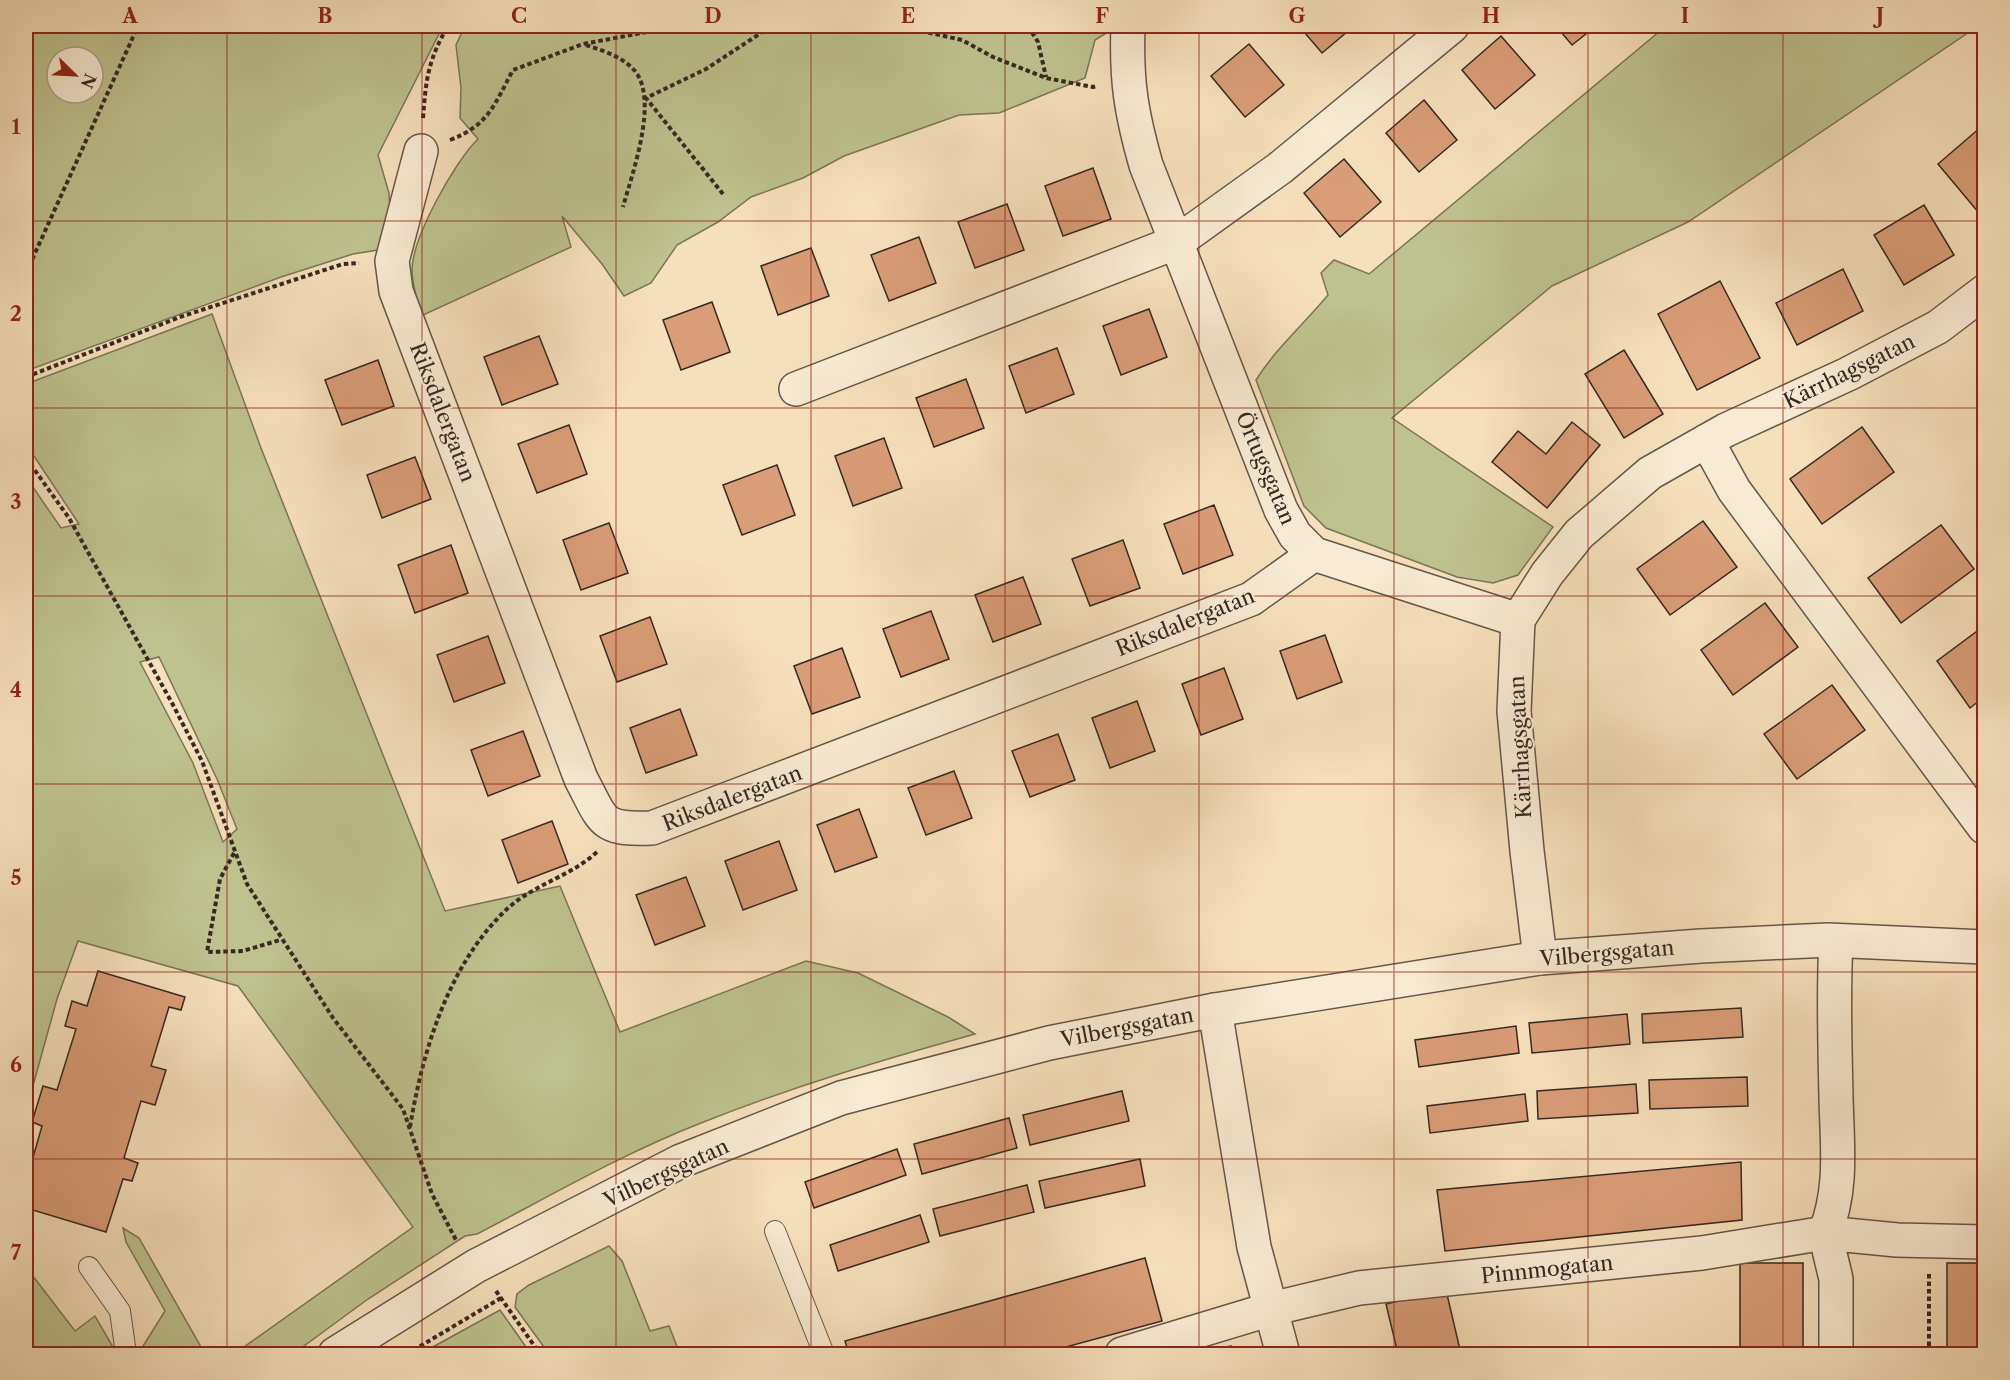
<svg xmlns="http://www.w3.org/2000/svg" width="2010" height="1380" font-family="'Libre Caslon Text',serif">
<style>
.green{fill:#bec28e;stroke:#7a7558;stroke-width:1.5;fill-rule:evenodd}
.building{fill:#d99d77;stroke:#372823;stroke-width:1.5}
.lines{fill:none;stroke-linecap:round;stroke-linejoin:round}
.service-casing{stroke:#675649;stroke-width:22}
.minor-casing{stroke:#675649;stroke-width:36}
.path{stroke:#372823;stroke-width:4;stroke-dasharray:4.5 3;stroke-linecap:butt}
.service{stroke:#f9ebd3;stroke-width:20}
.minor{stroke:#f9ebd3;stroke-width:33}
.grid{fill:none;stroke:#8f2418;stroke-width:1.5;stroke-opacity:0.55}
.labels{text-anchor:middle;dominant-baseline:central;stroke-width:4.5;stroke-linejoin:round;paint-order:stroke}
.street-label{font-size:21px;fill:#372823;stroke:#f9ebd3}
.neatline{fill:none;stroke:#8f2418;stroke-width:2}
.grid-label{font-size:20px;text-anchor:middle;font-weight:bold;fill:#8f2418}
</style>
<rect width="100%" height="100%" fill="#f6e0bb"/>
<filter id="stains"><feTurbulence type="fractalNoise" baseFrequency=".00333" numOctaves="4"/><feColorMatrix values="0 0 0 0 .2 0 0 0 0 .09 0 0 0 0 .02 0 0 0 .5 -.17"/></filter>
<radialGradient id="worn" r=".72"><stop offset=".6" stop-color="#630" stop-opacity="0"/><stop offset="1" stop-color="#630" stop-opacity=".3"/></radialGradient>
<g class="green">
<path d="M 26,26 L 443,26 L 378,155 L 389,193 L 390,213 L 378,250 L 353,254 L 281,277 L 26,371 ZM 57,57 L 93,57 L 93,93 L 57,93 Z"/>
<path d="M 465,26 L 1118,26 L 1095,40 L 1085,78 L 999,113 L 959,115 L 844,156 L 803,178 L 751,197 L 718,222 L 677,245 L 651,283 L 624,296 L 602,264 L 562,216 L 571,247 L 421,316 C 418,302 412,285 412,270 C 412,238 455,161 478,139 L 460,118 L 461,88 L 456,45 Z"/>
<path d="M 1666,26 L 1978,26 L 1688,222 L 1552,286 L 1392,418 L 1553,527 L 1518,575 L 1493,583 L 1457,577 L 1326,528 L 1304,506 L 1256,380 C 1276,348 1304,324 1328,295 L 1321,273 L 1334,260 L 1369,274 Z"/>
<path d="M 212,314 L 261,448 L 445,911 L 560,886 L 620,1032 L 806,961 L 858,973 L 948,1017 L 975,1034 C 882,1060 791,1087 701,1123 C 624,1153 550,1196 477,1234 L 465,1236 L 368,1299 L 293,1354 L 234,1354 L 413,1227 L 238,986 L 78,941 L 57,999 L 26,1111 L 26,477 L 61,528 L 79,524 L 26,444 L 26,384 ZM 159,657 L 217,779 L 237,829 L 223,842 L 193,763 L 140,662 Z"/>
<path d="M 123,1228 L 139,1238 L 205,1354 L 138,1354 L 165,1311 L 126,1242 Z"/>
<path d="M 609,1246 L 622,1261 L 650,1331 L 669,1326 L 680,1354 L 549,1354 L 515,1307 L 517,1294 L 529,1285 Z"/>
<path d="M 26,1267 L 75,1331 L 95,1316 L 117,1354 L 26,1354 Z"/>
<path d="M 500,1310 L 531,1354 L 420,1354 Z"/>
</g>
<g class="building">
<path d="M 1299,26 L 1354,26 L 1322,53 Z"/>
<path d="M 1556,26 L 1596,26 L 1572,45 Z"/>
<path d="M 1501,36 L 1535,75 L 1495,109 L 1462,70 Z"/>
<path d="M 1249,44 L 1284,85 L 1245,117 L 1211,76 Z"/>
<path d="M 1424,100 L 1457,140 L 1419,172 L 1386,133 Z"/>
<path d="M 1981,127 L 1984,131 L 1984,219 L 1938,164 Z"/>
<path d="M 1344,159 L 1381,202 L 1340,237 L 1304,193 Z"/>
<path d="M 1093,168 L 1111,219 L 1063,236 L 1045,186 Z"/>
<path d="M 1007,204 L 1024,250 L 975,268 L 958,222 Z"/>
<path d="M 1924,205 L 1954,255 L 1904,285 L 1874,235 Z"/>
<path d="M 919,237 L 936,283 L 889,301 L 871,255 Z"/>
<path d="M 811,248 L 829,296 L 778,315 L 761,266 Z"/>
<path d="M 1843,269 L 1863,311 L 1797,345 L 1776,303 Z"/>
<path d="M 1720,281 L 1760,358 L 1697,390 L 1658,314 Z"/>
<path d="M 712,302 L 730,352 L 681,370 L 663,320 Z"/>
<path d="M 1149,309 L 1167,357 L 1121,375 L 1103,326 Z"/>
<path d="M 539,336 L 558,384 L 502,405 L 484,357 Z"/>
<path d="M 1057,348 L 1074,394 L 1026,413 L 1009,366 Z"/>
<path d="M 1624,350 L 1663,414 L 1624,438 L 1585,374 Z"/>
<path d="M 378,360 L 394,406 L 342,425 L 325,380 Z"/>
<path d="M 966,379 L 984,428 L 934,447 L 916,398 Z"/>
<path d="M 1572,422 L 1600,445 L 1547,508 L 1492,462 L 1518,431 L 1546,454 Z"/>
<path d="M 569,425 L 587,474 L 537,493 L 518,444 Z"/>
<path d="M 1862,427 L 1894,472 L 1822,524 L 1790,479 Z"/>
<path d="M 884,438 L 902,488 L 853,506 L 835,456 Z"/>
<path d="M 415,457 L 431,499 L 382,518 L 367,475 Z"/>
<path d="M 777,465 L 795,515 L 742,535 L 723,485 Z"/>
<path d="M 1214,505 L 1233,555 L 1183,574 L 1164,524 Z"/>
<path d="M 1703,521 L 1737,567 L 1670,615 L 1637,569 Z"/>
<path d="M 609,523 L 628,573 L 581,590 L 563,540 Z"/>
<path d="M 1941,525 L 1974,569 L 1901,623 L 1868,578 Z"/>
<path d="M 1123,540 L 1140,588 L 1090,606 L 1072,559 Z"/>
<path d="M 451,545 L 468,593 L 415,613 L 398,565 Z"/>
<path d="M 1023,577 L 1041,624 L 993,642 L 975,595 Z"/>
<path d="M 1765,603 L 1798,647 L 1733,695 L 1701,650 Z"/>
<path d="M 931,611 L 949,659 L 901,677 L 883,629 Z"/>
<path d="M 650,617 L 667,664 L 617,682 L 600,636 Z"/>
<path d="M 1984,626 L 1984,697 L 1970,708 L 1937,661 Z"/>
<path d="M 1325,635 L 1342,682 L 1297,699 L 1280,651 Z"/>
<path d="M 488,636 L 505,683 L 454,702 L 437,655 Z"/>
<path d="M 842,648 L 860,697 L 812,714 L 794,666 Z"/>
<path d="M 1224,668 L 1243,719 L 1201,735 L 1182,684 Z"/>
<path d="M 1832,685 L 1865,730 L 1797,779 L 1764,734 Z"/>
<path d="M 1137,701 L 1155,751 L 1110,768 L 1092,718 Z"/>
<path d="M 680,709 L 697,755 L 646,773 L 630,728 Z"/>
<path d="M 523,731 L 540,776 L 488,796 L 471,750 Z"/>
<path d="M 1058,734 L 1075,780 L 1030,797 L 1012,751 Z"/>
<path d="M 954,771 L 972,818 L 926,835 L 908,788 Z"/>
<path d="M 859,809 L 877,857 L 835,872 L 817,825 Z"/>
<path d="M 552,821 L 568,864 L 518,883 L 502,840 Z"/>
<path d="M 779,841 L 797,890 L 743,910 L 725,861 Z"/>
<path d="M 686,877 L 705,926 L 655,945 L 636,895 Z"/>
<path d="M 98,971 L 185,997 L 181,1010 L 169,1007 L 151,1066 L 166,1070 L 155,1105 L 141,1101 L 124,1158 L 138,1163 L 132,1181 L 123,1179 L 106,1232 L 26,1208 L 26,1182 L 42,1126 L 32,1122 L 43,1086 L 57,1090 L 76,1029 L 65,1026 L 72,1001 L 87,1006 Z"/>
<path d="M 1741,1008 L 1743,1037 L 1643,1043 L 1642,1014 Z"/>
<path d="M 1627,1014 L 1630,1044 L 1532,1053 L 1529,1023 Z"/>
<path d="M 1516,1026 L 1519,1053 L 1419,1067 L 1415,1040 Z"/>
<path d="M 1747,1077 L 1748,1106 L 1650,1109 L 1649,1080 Z"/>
<path d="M 1636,1084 L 1638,1113 L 1538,1119 L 1537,1091 Z"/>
<path d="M 1122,1091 L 1129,1121 L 1030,1145 L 1023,1115 Z"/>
<path d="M 1525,1094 L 1528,1121 L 1430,1133 L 1427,1106 Z"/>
<path d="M 1009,1118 L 1017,1148 L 922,1174 L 914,1144 Z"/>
<path d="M 897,1149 L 906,1175 L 814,1208 L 805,1182 Z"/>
<path d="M 1140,1159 L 1145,1186 L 1045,1208 L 1039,1181 Z"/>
<path d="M 1741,1162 L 1742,1220 L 1445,1251 L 1437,1190 Z"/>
<path d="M 1027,1185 L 1034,1212 L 940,1236 L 933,1209 Z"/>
<path d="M 920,1215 L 929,1242 L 838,1271 L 830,1245 Z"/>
<path d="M 1145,1258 L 1162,1321 L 1040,1354 L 849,1354 L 845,1341 Z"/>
<rect x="1740" y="1263" width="63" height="91"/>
<rect x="1947" y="1263" width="37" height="91"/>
<path d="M 1446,1290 L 1461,1354 L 1398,1354 L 1386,1304 Z"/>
<path d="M 1231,1346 L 1233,1354 L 1185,1354 Z"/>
</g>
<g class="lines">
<g class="service-casing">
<g id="service">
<path d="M 775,1231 L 824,1354"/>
<path d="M 89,1267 L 120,1311 L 126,1354"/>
</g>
</g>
<g class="minor-casing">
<g id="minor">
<path d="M 1128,26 C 1126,81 1131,112 1146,165 L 1281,510 L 1295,535 L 1314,554 L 1518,620"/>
<path d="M 421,151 L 392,261 L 396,291 L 581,779 C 604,822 600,830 652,828 L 1251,599 L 1314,554"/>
<path d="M 796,389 L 1177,242 L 1280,168 L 1452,26"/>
<path d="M 1707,441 L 1734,490 L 1984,827"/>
<path d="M 1540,958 L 1527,851 L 1514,711 L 1518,620 L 1547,574 L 1579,534 L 1650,473 L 1726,430 L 1848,374 L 1938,327 L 1984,292"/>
<path d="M 1215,1010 L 1254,1247 L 1283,1354"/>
<path d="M 335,1354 L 476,1266 L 681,1161 L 841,1098 L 1049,1043 L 1215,1010 L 1540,958 L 1701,946 L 1828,940 L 1984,947"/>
<path d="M 1122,1354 L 1271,1309 L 1359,1288 L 1702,1253 L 1825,1233 C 1843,1189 1837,1144 1836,1097 C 1835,1045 1833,993 1836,941"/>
<path d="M 1836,1354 L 1836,1279 L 1825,1233 L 1897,1240 L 1984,1242"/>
</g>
</g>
<g class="path">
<path d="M 899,26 L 962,40 L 993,57 L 1046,78 L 1093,87 L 1097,86"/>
<path d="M 1028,26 L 1038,42 L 1046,77"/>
<path d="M 586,45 C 603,51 622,56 635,71 C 659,101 632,174 623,207"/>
<path d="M 423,118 C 426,79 428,60 448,26"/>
<path d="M 450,140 C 489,125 494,105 513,70 L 583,44 L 647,32 L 781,26"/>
<path d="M 723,194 L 646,98 L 706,69 L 767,29"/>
<path d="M 26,273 L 138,26"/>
<path d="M 26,377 L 180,317 L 343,264 L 359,263"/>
<path d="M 26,458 L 69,518 L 172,703 L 202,761 L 247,884 L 333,1018 L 403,1109 L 432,1194 L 456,1240"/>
<path d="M 234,853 L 220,879 L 207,952 L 243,951 L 280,940"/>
<path d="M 410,1127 C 423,1049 449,963 508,908 C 535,884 571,876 597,852"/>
<path d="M 1929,1274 L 1929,1354"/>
<path d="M 496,1291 L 540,1354"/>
<path d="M 407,1354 L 501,1298"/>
</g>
<use href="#service" class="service"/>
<use href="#minor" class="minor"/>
</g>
<path class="grid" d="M 227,26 L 227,1354M 422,26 L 422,1354M 616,26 L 616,1354M 811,26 L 811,1354M 1005,26 L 1005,1354M 1199,26 L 1199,1354M 1394,26 L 1394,1354M 1588,26 L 1588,1354M 1783,26 L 1783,1354M 26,221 L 1984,221M 26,408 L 1984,408M 26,596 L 1984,596M 26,784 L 1984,784M 26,972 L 1984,972M 26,1159 L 1984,1159"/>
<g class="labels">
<g class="street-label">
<text transform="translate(1849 371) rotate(-26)">Kärrhagsgatan</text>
<text transform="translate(443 412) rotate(69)">Riksdalergatan</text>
<text transform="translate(1266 468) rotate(67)">Örtugsgatan</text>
<text transform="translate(1185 622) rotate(-22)">Riksdalergatan</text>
<text transform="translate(1520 747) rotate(-93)">Kärrhagsgatan</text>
<text transform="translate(732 798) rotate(-21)">Riksdalergatan</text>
<text transform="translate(1607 953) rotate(-5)">Vilbergsgatan</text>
<text transform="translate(1127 1027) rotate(-11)">Vilbergsgatan</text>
<text transform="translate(666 1173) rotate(-25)">Vilbergsgatan</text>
<text transform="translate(1547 1269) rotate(-6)">Pinnmogatan</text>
</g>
</g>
<rect width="2010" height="1380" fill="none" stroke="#f6e0bb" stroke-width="66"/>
<g transform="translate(75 75) rotate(114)"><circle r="28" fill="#f9ebd3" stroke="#ab9d8d" stroke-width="1.5"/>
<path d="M0-4.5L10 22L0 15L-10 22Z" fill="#8f2418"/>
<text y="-9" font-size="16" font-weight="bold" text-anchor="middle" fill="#372823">N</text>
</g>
<rect x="33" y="33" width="1944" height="1314" class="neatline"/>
<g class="grid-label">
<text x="130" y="23">A</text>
<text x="325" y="23">B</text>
<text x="519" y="23">C</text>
<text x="713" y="23">D</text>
<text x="908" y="23">E</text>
<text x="1102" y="23">F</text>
<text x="1297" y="23">G</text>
<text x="1491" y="23">H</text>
<text x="1685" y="23">I</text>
<text x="1880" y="23">J</text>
<text x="16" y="134">1</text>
<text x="16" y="321">2</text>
<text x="16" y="509">3</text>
<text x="16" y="697">4</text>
<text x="16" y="885">5</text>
<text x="16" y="1072">6</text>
<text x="16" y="1260">7</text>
</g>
<rect width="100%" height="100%" filter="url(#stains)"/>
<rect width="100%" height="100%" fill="url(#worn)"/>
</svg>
